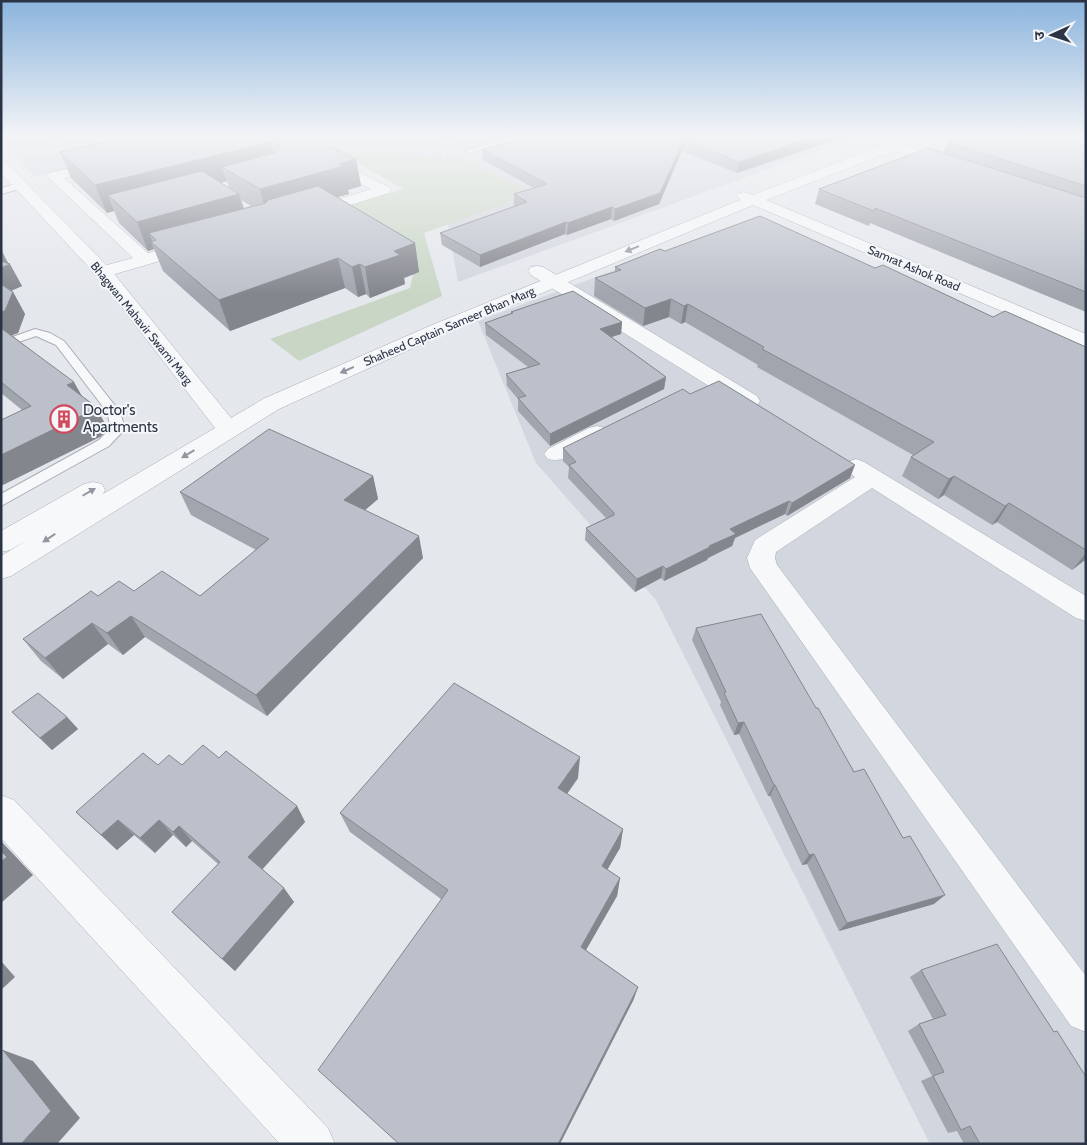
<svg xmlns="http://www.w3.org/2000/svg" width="1087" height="1145" font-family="Cabin,'Noto Sans Devanagari',sans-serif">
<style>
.built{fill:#d2d6de}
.green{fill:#c9d6c5}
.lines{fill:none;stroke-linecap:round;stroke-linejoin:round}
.service-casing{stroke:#a9aeb7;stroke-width:2}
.minor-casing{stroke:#a9aeb7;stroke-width:1}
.tertiary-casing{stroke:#a9aeb7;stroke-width:1}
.service{fill:#f7f8fa;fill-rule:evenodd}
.minor{fill:#f7f8fa;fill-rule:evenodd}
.tertiary{fill:#f7f8fa;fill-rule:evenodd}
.wall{fill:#a1a5ae;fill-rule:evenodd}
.shaded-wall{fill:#83868d}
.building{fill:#bbc0ca;stroke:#83868d}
.oneway{fill:#9196a0}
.labels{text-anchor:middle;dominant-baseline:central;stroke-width:4;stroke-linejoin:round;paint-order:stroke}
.far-street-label{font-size:12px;fill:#2b3445;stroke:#f4f6f9}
.poi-label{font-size:15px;fill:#2b3445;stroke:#f4f6f9;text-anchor:start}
</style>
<rect width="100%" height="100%" fill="#e4e7ec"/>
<g class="built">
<path d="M 1,135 L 449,135 L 441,156 L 165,147 L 34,177 L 1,139 Z"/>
<path d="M 451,135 L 862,135 L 458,282 L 439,174 Z"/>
<path d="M 757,217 L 1086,360 L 1086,1144 L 930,1144 L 656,600 L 536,463 L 478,321 Z"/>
</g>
<path class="green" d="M 340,153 L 441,156 L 472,162 L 534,193 L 424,233 L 442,296 L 299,361 L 270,339 L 410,288 L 415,266 L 332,211 L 403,189 Z"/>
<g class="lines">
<g class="service-casing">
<g id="service">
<path d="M 30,135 L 63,135 L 41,140 Z"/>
<path d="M 100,135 L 134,135 L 113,139 Z"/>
<path d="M 517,135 L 530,135 L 469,153 L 465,151 Z"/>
<path d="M 20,183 L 24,186 L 23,188 L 1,194 L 1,188 Z"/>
<path d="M 35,329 L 50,333 L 64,341 L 120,412 L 125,429 L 109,446 L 1,506 L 1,494 L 99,440 L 111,428 L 107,412 L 56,345 L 36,336 L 1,348 L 1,341 Z"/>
</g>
</g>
<g class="minor-casing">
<g id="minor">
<path d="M 882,138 L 956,162 L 958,165 L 951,169 L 946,168 L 877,145 L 875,142 L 877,139 Z"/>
<path d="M 327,157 L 389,187 L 391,190 L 389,193 L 315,216 L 305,216 L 302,213 L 305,210 L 371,189 L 322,164 L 320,161 Z"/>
<path d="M 104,160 L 109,161 L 111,164 L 109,167 L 64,178 L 148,253 L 192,241 L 198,242 L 200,246 L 198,250 L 108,276 L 102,277 L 96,276 L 93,272 L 96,268 L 133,258 L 47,176 L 49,173 Z"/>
<path d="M 537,266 L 543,267 L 757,396 L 760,401 L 757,406 L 749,408 L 741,406 L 531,275 L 528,271 L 531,267 Z"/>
<path d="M 597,426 L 605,428 L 608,433 L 605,438 C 588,447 567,464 548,459 L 544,454 L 548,449 L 589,428 Z"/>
<path d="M 856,459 L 864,462 L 1086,596 L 1086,621 L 1076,618 L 872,488 L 776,552 L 775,558 L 777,565 L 1086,976 L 1086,1032 L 1071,1026 L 750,568 L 747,558 L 755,540 L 855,477 L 848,472 L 844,467 L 848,462 Z"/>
<path d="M 1,795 L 14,800 L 328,1128 L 335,1144 L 280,1144 L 1,838 Z"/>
</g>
</g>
<g class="tertiary-casing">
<path id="tertiary" d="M 910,135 L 928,135 L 927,138 L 766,200 L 1086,334 L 1086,347 L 753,205 L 446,333 L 279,409 L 11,576 L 1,579 L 1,556 L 29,539 L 10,550 L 1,552 L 1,531 L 84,484 L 93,482 L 102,484 L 105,490 L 103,494 L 215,428 L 99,278 L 1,173 L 1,161 L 6,162 L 111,270 L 231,418 L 263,399 L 432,325 L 740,200 L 737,196 L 739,193 L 744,192 L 753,195 Z"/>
</g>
<use href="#service" class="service"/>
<use href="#minor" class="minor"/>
<use href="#tertiary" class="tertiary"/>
</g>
<g class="wall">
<path d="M 132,135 L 301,135 L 301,136 L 356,159 L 361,186 L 348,190 L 349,194 L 336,197 L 415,243 L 419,272 L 404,278 L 405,284 L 370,298 L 366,294 L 358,297 L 345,288 L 230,331 L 163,271 L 154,249 L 148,251 L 119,223 L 114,211 L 107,213 L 71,178 L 60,152 L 132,136 ZM 227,181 L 229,188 L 221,183 ZM 241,200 L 251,206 L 244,208 Z"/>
<path d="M 549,135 L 848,135 L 737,173 L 682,151 L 659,204 L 614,221 L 611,219 L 567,235 L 565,234 L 480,267 L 442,245 L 440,233 L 514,206 L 514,194 L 534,188 L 483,160 L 482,149 L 525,142 Z"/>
<path d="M 961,135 L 1086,135 L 1086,312 L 870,223 L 869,226 L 815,204 L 819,189 L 943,153 L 947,142 L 962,136 Z"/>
<path d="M 1,251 L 22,286 L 11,291 L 13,292 L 25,314 L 18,333 L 12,335 L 82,396 L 95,406 L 108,429 L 100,437 L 22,410 L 1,393 Z"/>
<path d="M 665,251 L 875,268 L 993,317 L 1086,347 L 1086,562 L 1084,561 L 1072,570 L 997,522 L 992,525 L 944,495 L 938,499 L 902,476 L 911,457 L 913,455 L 757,367 L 758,365 L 685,322 L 681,324 L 669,317 L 643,326 L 594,296 L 595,278 L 615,272 L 615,267 Z"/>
<path d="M 511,312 L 622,322 L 621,334 L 611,337 L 666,377 L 664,389 L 550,446 L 518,411 L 518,399 L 507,386 L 506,374 L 528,367 L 486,335 L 485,323 L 511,313 Z"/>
<path d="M 690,394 L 850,478 L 787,516 L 785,514 L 735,538 L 732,546 L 708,558 L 707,560 L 664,581 L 661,578 L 635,592 L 585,540 L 586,528 L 606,518 L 568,478 L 569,467 L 563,461 L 563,448 Z"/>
<path d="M 373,476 L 378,499 L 365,510 L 423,558 L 267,716 L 145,637 L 123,655 L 108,644 L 63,679 L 41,661 L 23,639 L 98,596 L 134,591 L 200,596 L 256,550 L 191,515 L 180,492 Z"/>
<path d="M 696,628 L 816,708 L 934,904 L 839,931 L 807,864 L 802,865 L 770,796 L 768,796 L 739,734 L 734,735 L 720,705 L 721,702 L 692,640 Z"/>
<path d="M 12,712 L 67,717 L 78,729 L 52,750 Z"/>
<path d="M 219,758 L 297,806 L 305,822 L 262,869 L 294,902 L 235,971 L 222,959 L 218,864 L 192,841 L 186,847 L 173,835 L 155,853 L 134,835 L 117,850 L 76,812 L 158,765 L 182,765 Z"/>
<path d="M 578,778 L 567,794 L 623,829 L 620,848 L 607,869 L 620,878 L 617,896 L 586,950 L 638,987 L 633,1001 L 441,899 L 350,832 L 340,813 Z"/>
<path d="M 921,970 L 1086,1144 L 964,1144 L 957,1131 L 948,1133 L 921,1081 L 932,1076 L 908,1031 L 919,1024 L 933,1019 L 910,977 Z"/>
</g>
<g class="shaded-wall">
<path d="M 820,135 L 848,135 L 737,173 L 739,162 Z"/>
<path d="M 684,140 L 682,151 L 659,204 L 614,221 L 615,209 Z"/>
<path d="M 271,142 L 278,168 L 222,167 L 227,181 L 122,209 L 108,195 L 114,211 L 107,213 L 95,185 Z"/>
<path d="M 356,159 L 361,186 L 348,190 L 349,194 L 267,217 L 260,189 L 339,164 Z"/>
<path d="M 239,194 L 248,222 L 156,240 L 149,233 L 153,243 L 151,242 L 154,249 L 148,251 L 137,222 Z"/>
<path d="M 612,207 L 611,219 L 567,235 L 568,223 Z"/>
<path d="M 566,222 L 565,234 L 480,267 L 480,255 Z"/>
<path d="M 415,243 L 419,272 L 404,278 L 405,284 L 370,298 L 365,267 L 394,251 Z"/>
<path d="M 2,251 L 9,265 L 10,264 L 22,286 L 1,295 Z"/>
<path d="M 338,258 L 345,288 L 230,331 L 219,300 Z"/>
<path d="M 360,264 L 366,294 L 358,297 L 352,267 Z"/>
<path d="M 13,292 L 25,314 L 18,333 L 1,339 L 1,312 Z"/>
<path d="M 671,299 L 669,317 L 643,326 L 645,308 Z"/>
<path d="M 688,304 L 685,322 L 681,324 L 684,306 Z"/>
<path d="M 622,322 L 621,334 L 599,341 L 600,329 Z"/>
<path d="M 666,377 L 664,389 L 550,446 L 550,434 Z"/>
<path d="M 74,382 L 87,405 L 67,385 Z"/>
<path d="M 95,406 L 108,429 L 100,437 L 1,486 L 1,455 Z"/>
<path d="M 855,465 L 850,478 L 787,516 L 792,503 Z"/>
<path d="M 373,476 L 378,499 L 350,523 L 344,500 Z"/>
<path d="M 954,476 L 944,495 L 938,499 L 949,479 Z"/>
<path d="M 789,501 L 785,514 L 735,538 L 732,546 L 708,558 L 707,560 L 664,581 L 666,569 L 709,546 L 730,529 Z"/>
<path d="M 1009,503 L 997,522 L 992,525 L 1005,506 Z"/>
<path d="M 419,536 L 423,558 L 267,716 L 256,695 Z"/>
<path d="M 1086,553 L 1086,559 L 1072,570 Z"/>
<path d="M 663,566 L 661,578 L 635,592 L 637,579 Z"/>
<path d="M 131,616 L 145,637 L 123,655 L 107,633 Z"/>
<path d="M 92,623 L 108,644 L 63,679 L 45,658 Z"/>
<path d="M 67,717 L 78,729 L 52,750 L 40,738 Z"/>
<path d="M 744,722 L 739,734 L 734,735 L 738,723 Z"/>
<path d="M 580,757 L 578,778 L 557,808 L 558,788 Z"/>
<path d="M 774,785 L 775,785 L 770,796 L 768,796 Z"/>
<path d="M 297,806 L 305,822 L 260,872 L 248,857 Z"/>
<path d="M 118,820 L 134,835 L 117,850 L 101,835 Z"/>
<path d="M 159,820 L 173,835 L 155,853 L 140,838 Z"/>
<path d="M 179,826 L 192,841 L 186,847 L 173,832 Z"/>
<path d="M 623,829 L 620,848 L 599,884 L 602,866 Z"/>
<path d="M 1,841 L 33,875 L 1,903 Z"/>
<path d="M 814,854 L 807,864 L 802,865 L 809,855 Z"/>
<path d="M 620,878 L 617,896 L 579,962 L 581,947 Z"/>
<path d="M 284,888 L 294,902 L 235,971 L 222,959 Z"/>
<path d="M 945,895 L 934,904 L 839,931 L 847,923 Z"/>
<path d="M 1,961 L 15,977 L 1,990 Z"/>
<path d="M 638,987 L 633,1001 L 560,1144 L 558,1144 Z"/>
<path d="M 3,1050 L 33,1061 L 80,1118 L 57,1144 L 21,1144 Z"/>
</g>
<g class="building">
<path d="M 136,135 L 274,135 L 311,137 L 356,159 L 339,164 L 344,166 L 260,189 L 222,167 L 277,152 L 280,147 L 277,143 L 271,142 L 95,185 L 60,152 Z"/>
<path d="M 549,135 L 820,135 L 739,162 L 684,140 L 660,193 L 615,209 L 612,207 L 568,223 L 566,222 L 480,255 L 440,233 L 527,202 L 514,194 L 547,184 L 482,149 L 521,140 L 525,142 Z"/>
<path d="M 965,135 L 1086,135 L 1086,186 L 947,142 Z"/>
<path d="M 928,148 L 1086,198 L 1086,292 L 875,208 L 874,211 L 819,189 Z"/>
<path d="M 202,171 L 239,194 L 137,222 L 108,195 Z"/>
<path d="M 318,186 L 415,243 L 394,251 L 400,255 L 365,267 L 360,264 L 352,267 L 338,258 L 219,300 L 151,242 L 156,240 L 149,233 L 266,203 L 268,200 Z"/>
<path d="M 760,216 L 875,268 L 883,265 L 993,317 L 1005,311 L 1086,347 L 1086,550 L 1009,503 L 1005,506 L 954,476 L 949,479 L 911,457 L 934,442 L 762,349 L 764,347 L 688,304 L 684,306 L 671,299 L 645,308 L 595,278 L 621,270 L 615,267 L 660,249 L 665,251 Z"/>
<path d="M 1,261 L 10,264 L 1,268 Z"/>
<path d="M 1,284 L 13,292 L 5,311 L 1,312 Z"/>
<path d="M 573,291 L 622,322 L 600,329 L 666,377 L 550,434 L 518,398 L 526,396 L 506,374 L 540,364 L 485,323 L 513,313 L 511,312 Z"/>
<path d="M 1,328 L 74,382 L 67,385 L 95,406 L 87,413 L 1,455 L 1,420 L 31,406 L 1,382 Z"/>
<path d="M 719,381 L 855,465 L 792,503 L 789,501 L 730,529 L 736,534 L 709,546 L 710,547 L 666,569 L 663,566 L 637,579 L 586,528 L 614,515 L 614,513 L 569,465 L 576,462 L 563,448 L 683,389 L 690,394 Z"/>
<path d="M 269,429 L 373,476 L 344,500 L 419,536 L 256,695 L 131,616 L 107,633 L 92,623 L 45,658 L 23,639 L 91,591 L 98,596 L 119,581 L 134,591 L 162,571 L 200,596 L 269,539 L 180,492 Z"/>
<path d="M 761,614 L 816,708 L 818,708 L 854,772 L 864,769 L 903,838 L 910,836 L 945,895 L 847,923 L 814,854 L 809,855 L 775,785 L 774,785 L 744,722 L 738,723 L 724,693 L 726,692 L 696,628 Z"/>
<path d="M 454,683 L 580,757 L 558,788 L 623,829 L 602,866 L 620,878 L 581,947 L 638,987 L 558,1144 L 399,1144 L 318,1070 L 448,890 L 340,813 Z"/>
<path d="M 38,693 L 67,717 L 40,738 L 12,712 Z"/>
<path d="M 203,745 L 219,758 L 226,751 L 297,806 L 248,857 L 284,888 L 222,959 L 172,912 L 220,862 L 179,826 L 173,832 L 159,820 L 140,838 L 118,820 L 101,835 L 76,812 L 143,753 L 158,765 L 169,755 L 182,765 Z"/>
<path d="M 1,851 L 7,857 L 1,862 Z"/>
<path d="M 997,944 L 1054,1032 L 1057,1031 L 1086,1077 L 1086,1144 L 980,1144 L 970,1126 L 961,1130 L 933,1076 L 944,1072 L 919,1024 L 946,1015 L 921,970 Z"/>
<path d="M 3,1050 L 51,1111 L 21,1144 L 1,1144 L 1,1052 Z"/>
</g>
<defs><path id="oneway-solid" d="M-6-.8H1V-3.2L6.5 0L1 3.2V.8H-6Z" transform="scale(1.25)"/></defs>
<g class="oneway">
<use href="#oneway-solid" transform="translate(632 249) rotate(158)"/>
<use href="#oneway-solid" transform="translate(347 370) rotate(156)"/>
<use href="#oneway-solid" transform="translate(188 454) rotate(149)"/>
<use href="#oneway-solid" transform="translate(89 492) rotate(-30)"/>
<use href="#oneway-solid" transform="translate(49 538) rotate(147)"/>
</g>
<linearGradient id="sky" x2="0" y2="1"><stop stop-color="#8bb4dd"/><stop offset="0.46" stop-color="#f3f4f6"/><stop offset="1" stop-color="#f3f4f6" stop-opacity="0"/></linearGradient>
<rect width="1087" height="295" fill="url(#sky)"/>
<defs>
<g id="building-ring" transform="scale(1.4375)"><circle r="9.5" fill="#f4f6f9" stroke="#d1495b" stroke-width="1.5"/><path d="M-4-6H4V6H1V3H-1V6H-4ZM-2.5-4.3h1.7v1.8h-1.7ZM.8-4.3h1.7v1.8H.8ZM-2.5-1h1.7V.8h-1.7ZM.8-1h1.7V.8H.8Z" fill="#d1495b"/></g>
</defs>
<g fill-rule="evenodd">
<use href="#building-ring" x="64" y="419"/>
</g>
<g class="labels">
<g class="far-street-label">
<text transform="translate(914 268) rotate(23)">Samrat Ashok Road</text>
<text transform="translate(142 323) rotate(51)">Bhagwan Mahavir Swami Marg</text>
<text transform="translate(449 326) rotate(-23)">Shaheed Captain Sameer Bhan Marg</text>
</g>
<g class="poi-label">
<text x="83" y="410">Doctor's<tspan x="83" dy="17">Apartments</tspan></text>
</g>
</g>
<rect width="1087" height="1145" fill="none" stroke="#2b3445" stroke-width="5"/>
<g transform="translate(1052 35) rotate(267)" stroke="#f4f6f9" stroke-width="4" paint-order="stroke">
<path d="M0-4L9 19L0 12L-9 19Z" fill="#2b3445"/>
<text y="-8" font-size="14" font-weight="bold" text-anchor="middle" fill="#2b3445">उ</text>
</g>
</svg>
